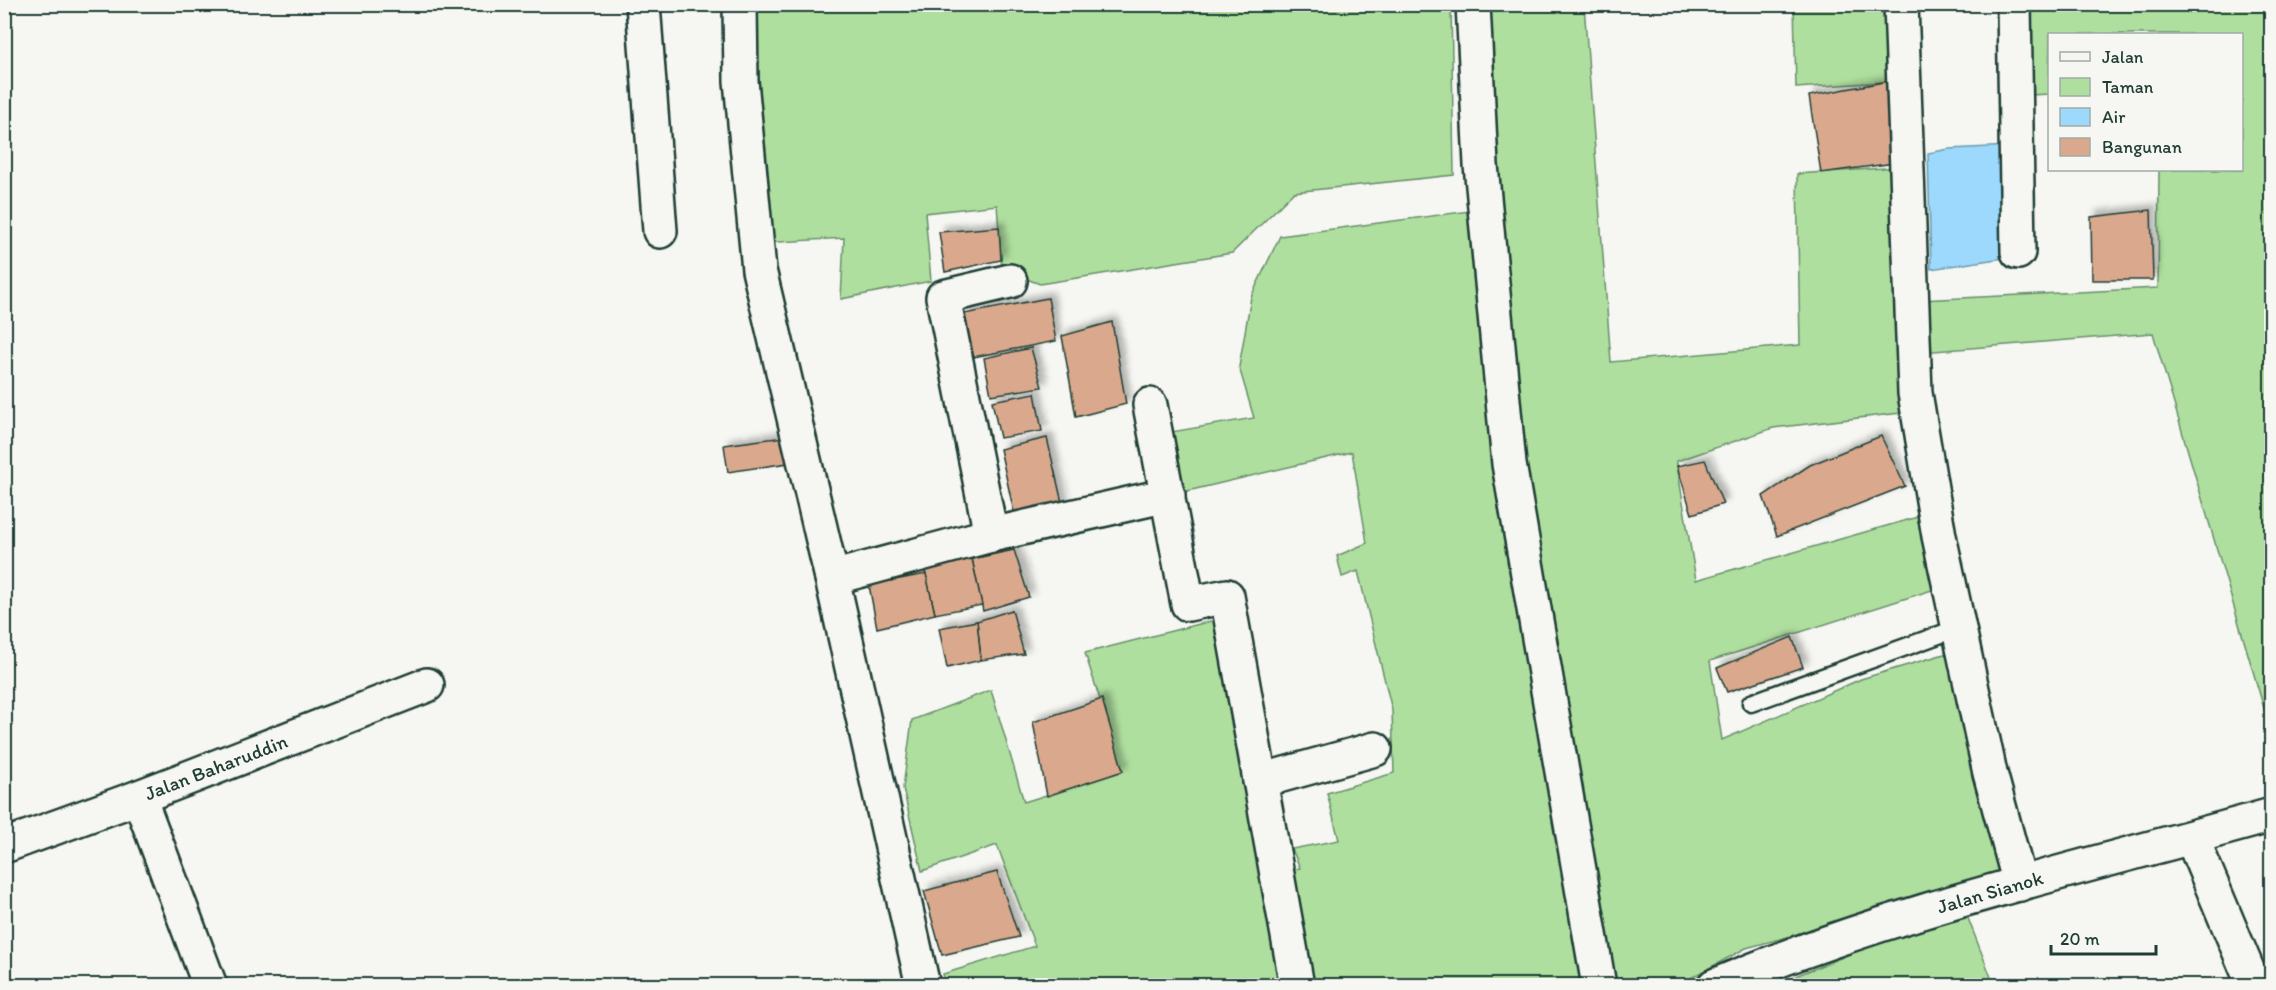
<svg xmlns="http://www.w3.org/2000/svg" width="2276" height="990" font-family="Itim,sans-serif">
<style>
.green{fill:#afdf9f;stroke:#678e6a;stroke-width:1.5}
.water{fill:#9cd9fd;stroke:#6a9bad;stroke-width:1.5}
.building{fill:#daa98d;stroke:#1f3d34;stroke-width:1.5;filter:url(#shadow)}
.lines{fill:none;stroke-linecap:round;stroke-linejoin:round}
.lane-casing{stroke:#1f3d34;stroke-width:21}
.street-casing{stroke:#1f3d34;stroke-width:38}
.lane{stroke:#f6f6f2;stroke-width:16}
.street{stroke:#f6f6f2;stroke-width:33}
.labels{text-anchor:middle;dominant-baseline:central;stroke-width:5;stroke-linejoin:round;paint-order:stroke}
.street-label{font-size:20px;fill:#1f3d34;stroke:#f6f6f2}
</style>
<defs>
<filter id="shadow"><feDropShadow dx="5.5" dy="-5.5" stdDeviation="3" flood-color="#0004"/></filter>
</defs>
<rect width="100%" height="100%" fill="#f6f6f2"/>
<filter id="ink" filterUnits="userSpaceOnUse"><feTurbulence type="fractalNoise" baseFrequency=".0167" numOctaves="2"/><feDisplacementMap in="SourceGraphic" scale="12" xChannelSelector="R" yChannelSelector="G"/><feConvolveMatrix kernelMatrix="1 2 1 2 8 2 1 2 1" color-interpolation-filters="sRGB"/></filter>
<g filter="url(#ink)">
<g class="green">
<path d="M 748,5 L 1451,5 L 1454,175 L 1294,192 L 1232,253 L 1040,284 L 1002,270 L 997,205 L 925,213 L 931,281 L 841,299 L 844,238 L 763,243 Z"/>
<path d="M 1486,5 L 1584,5 L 1611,362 L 1800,345 L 1797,174 L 1899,167 L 1909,412 L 1773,428 L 1677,461 L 1677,466 L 1696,580 L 1918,517 L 1935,589 L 1710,661 L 1722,740 L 1861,679 L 1951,652 L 2000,880 L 1746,948 L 1678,985 L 1610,985 L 1520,436 L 1493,134 Z"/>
<path d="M 1794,5 L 1895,5 L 1898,81 L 1796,88 Z"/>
<path d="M 2027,5 L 2271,5 L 2271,732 L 2153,333 L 1922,352 L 1921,300 L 2158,288 L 2159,170 L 2242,170 L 2242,34 L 2050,34 L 2049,94 L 2030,95 Z"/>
<path d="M 1477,210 L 1588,985 L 1306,985 L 1285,871 L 1300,868 L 1292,849 L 1339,840 L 1327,793 L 1394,773 L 1392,710 L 1358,571 L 1342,577 L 1337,556 L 1367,543 L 1352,452 L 1179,493 L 1171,432 L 1254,418 L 1239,367 L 1251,297 L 1280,236 Z"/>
<path d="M 1219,619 L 1286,985 L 946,985 L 943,974 L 1035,946 L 997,845 L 922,871 L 903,788 L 912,720 L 991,690 L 1024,802 L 1123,771 L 1085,653 Z"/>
<path d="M 1964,908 L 1994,985 L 1780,986 L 1798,975 Z"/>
</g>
<path class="water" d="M 2011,146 L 2010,257 L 1931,269 L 1928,153 L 1949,149 Z"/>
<g class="building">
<path d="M 1889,81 L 1902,162 L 1821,173 L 1809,96 Z"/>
<path d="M 2151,210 L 2153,280 L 2092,280 L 2091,217 Z"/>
<path d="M 999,227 L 1001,260 L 945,272 L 939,232 Z"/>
<path d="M 1048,298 L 1056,341 L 973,357 L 964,314 Z"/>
<path d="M 1112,322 L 1126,404 L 1076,417 L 1062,336 Z"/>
<path d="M 1031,348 L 1042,387 L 991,395 L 984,358 Z"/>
<path d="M 1035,393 L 1042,431 L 1000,438 L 992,401 Z"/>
<path d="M 1881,436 L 1905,486 L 1777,536 L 1763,496 L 1810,465 Z"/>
<path d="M 784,437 L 788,463 L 728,472 L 724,445 Z"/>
<path d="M 1047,438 L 1063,507 L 1015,517 L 1000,449 Z"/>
<path d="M 1705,460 L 1723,504 L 1692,514 L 1677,466 Z"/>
<path d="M 1014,550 L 1029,597 L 983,611 L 972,559 Z"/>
<path d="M 972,559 L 982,605 L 935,614 L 924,567 Z"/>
<path d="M 926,574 L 935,614 L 877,628 L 869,585 Z"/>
<path d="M 1012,610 L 1024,654 L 981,660 L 977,621 Z"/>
<path d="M 977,621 L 981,660 L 947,668 L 939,628 Z"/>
<path d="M 1792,637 L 1803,667 L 1727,692 L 1717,668 Z"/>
<path d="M 1102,699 L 1123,771 L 1047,796 L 1033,722 Z"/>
<path d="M 997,872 L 1019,937 L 942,955 L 924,891 Z"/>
</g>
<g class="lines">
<g class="lane-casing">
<path id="lane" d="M 1751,703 L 1958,628"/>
</g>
<g class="street-casing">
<g id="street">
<path d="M 643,4 L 660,231"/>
<path d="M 740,4 L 741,81 L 759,270 L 832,578 L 923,986"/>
<path d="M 1473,4 L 1481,165 L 1509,464 L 1599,986"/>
<path d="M 1901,4 L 1915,393 L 1939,536 L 1990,773 L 2020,884"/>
<path d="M 2014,4 L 2018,252"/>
<path d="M 1150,405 L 1188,604 L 1227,596 L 1297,986"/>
<path d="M 991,535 L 943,297 L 1010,281"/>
<path d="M 832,578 L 991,535 L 1168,495"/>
<path d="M 1260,781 L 1375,749"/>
<path d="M 139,797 L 210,986"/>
<path d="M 2192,838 L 2254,986"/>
<path d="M 4,846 L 139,797 L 427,685"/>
<path d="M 1714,986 C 1893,910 2084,868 2272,815"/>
</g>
</g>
<use href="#lane" class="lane"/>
<use href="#street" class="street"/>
</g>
</g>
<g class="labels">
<g class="street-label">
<text transform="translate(216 767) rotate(-21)">Jalan Baharuddin</text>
<text transform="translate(1990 892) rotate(-16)">Jalan Sianok</text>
</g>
</g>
<rect width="2276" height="990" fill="none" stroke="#f6f6f2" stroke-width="24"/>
<rect x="12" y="12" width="2252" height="966" fill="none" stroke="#1f3d34" stroke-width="2" filter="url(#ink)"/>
<rect x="2048" y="33" width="195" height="138" fill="#f6f6f2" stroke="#a0aca6" stroke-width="1.5"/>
<rect x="2060" y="52" width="30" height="9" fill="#f6f6f2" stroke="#a0aca6" stroke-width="1.5"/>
<text x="2102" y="63" font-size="18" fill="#1f3d34">Jalan</text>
<rect x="2060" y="78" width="30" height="18" fill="#afdf9f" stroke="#a0aca6" stroke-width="1.5"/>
<text x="2102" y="93" font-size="18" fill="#1f3d34">Taman</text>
<rect x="2060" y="108" width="30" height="18" fill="#9cd9fd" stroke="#a0aca6" stroke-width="1.5"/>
<text x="2102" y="123" font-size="18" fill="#1f3d34">Air</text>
<rect x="2060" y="138" width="30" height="18" fill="#daa98d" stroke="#a0aca6" stroke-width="1.5"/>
<text x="2102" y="153" font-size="18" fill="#1f3d34">Bangunan</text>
<path d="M2051 945v9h105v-9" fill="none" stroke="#1f3d34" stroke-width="3"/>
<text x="2060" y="945" font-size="18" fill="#1f3d34" stroke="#f6f6f2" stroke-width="4.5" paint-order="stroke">20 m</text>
</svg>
